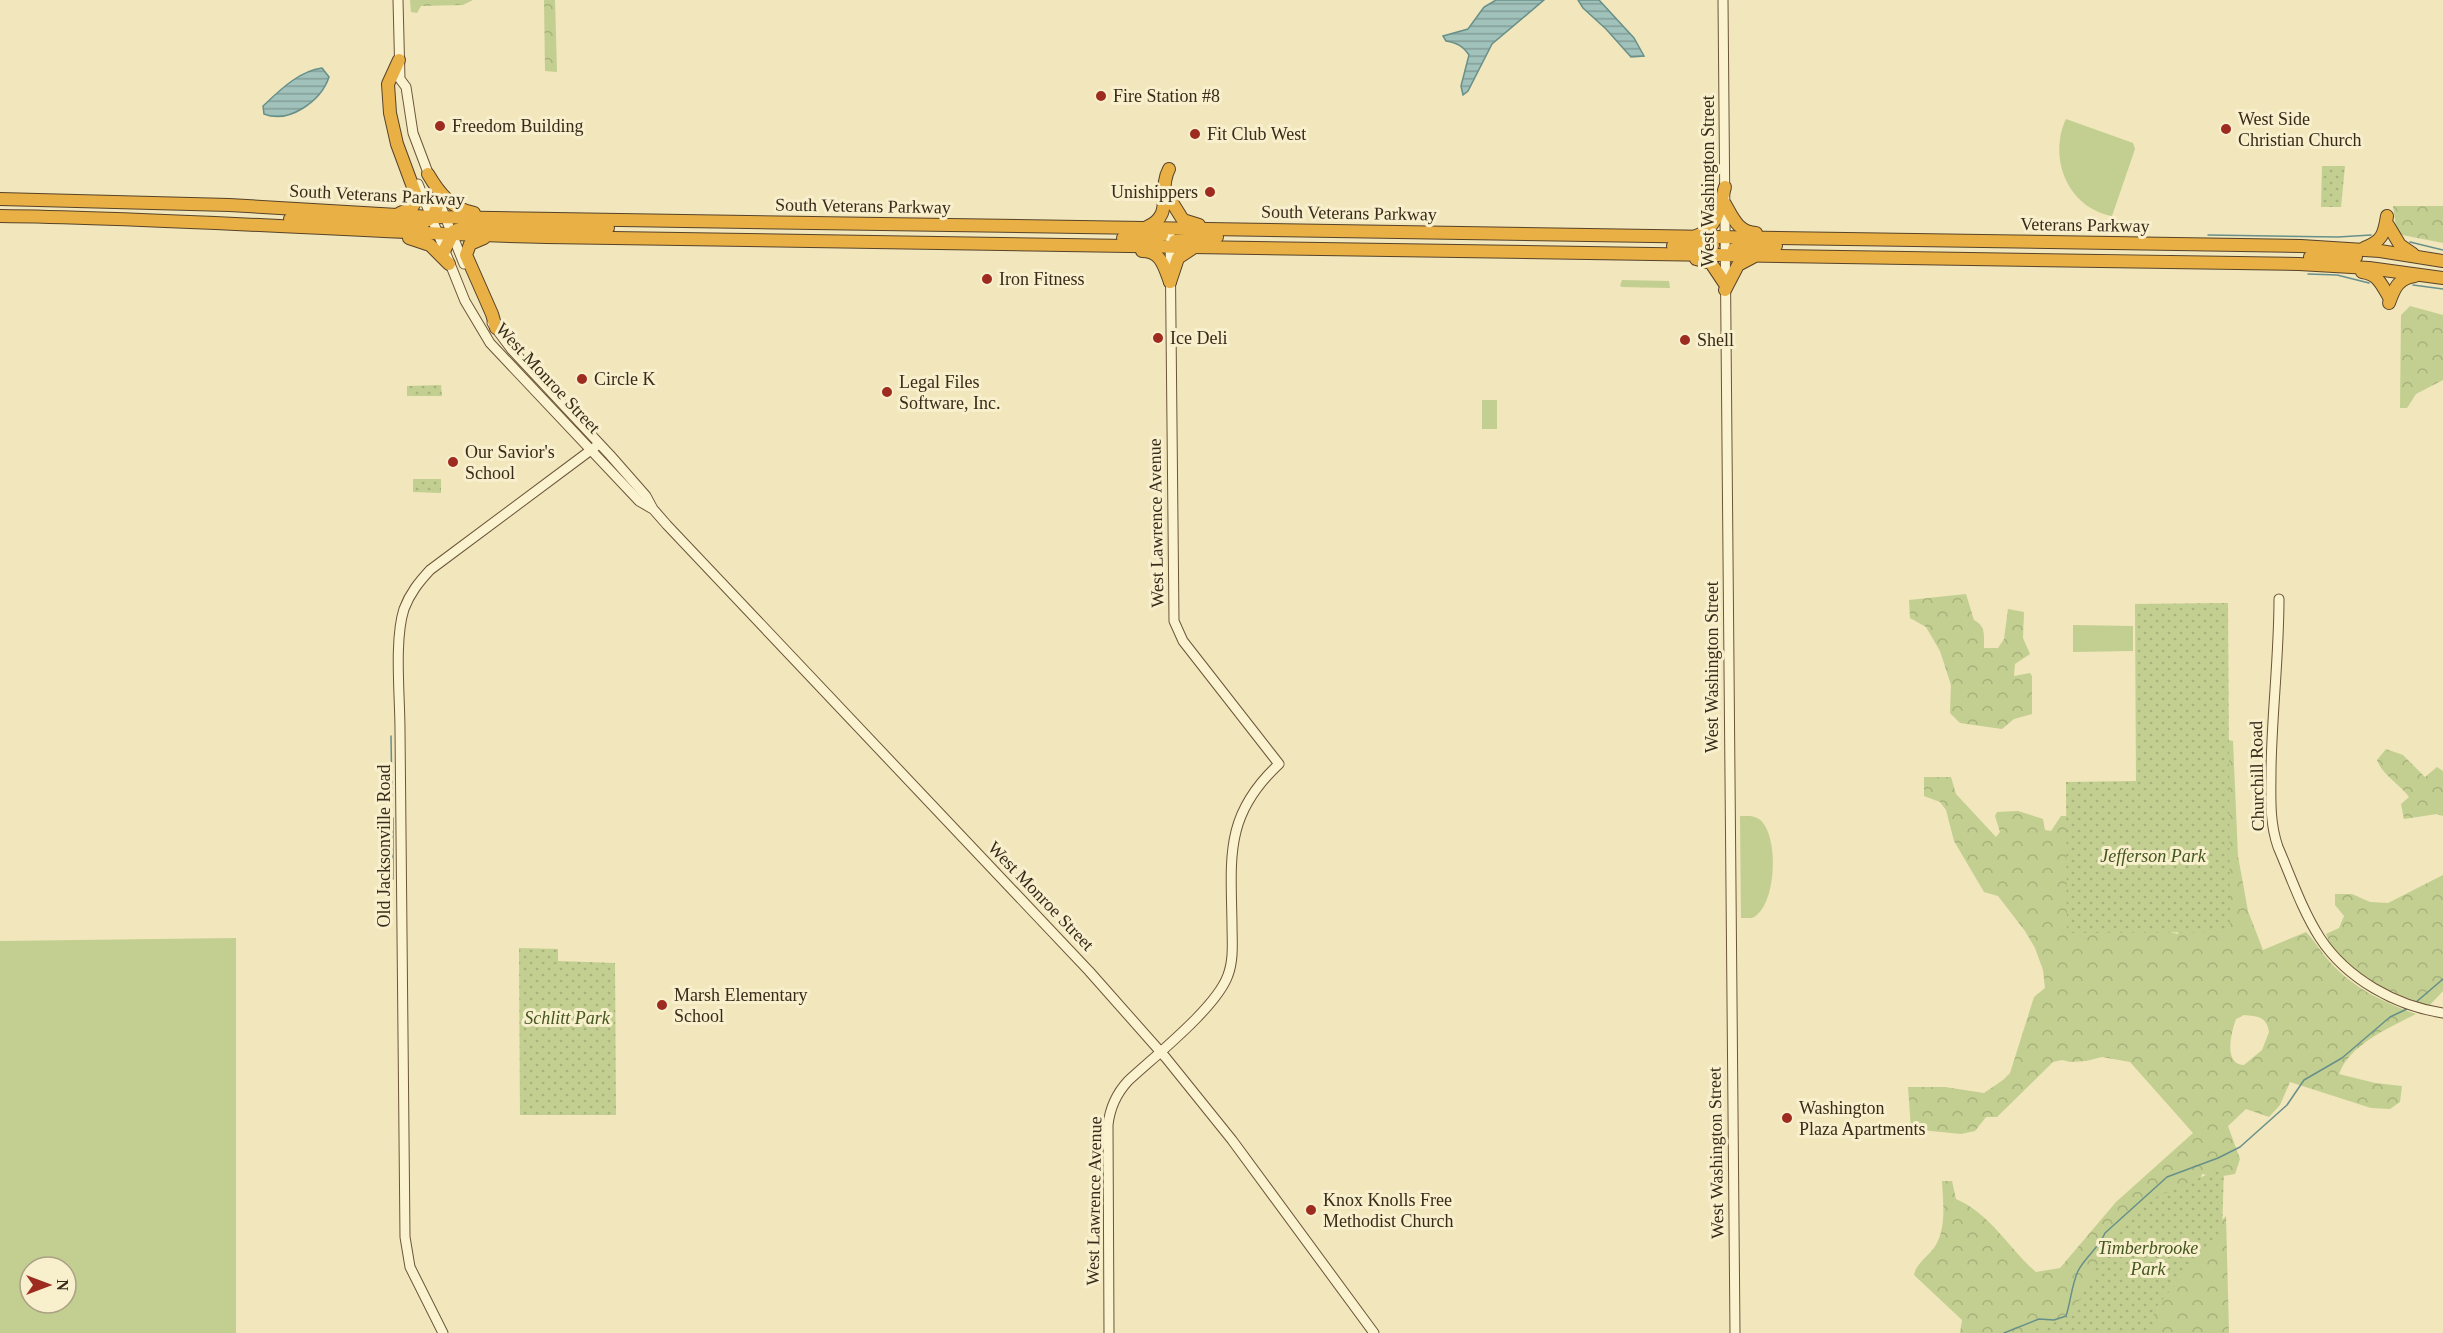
<svg xmlns="http://www.w3.org/2000/svg" width="2443" height="1333" font-family="'Times New Roman',serif">
<style>
.green{fill:#c2cf90;fill-rule:evenodd}
.forest{fill:url(#forest-crowns);fill-rule:evenodd}
.park{fill:url(#park-dots)}
.water{fill:url(#water-rules);stroke:#67908a;stroke-width:1.5}
.lines{fill:none;stroke-linecap:round;stroke-linejoin:round}
.stream{stroke:#67908a;stroke-width:1.5}
.secondary-casing{stroke:#6b5638;stroke-width:11}
.highway-casing{stroke:#574329;stroke-width:14}
.secondary{stroke:#fbf2d0;stroke-width:9}
.highway{stroke:#e9b045;stroke-width:12}
.poi-dot{fill:#9d2b20;stroke:#f8efcc;stroke-width:2}
.labels{text-anchor:middle;dominant-baseline:central;stroke-width:6;stroke-linejoin:round;paint-order:stroke}
.poi-label{font-size:18px;fill:#382b1a;stroke:#f8efcc;text-anchor:start}
.street-label{font-size:18px;fill:#382b1a;stroke:#f8efcc}
.park-label{font-size:18px;font-style:italic;fill:#43561f;stroke:#f8efcc}
</style>
<defs>
<pattern id="forest-crowns" width="20" height="18" patternUnits="userSpaceOnUse" patternTransform="scale(1.5)"><rect width="20" height="18" fill="#c2cf90"/><path d="M2 6a3 3 0 1 1 6 0M12 15a3 3 0 1 1 6 0" fill="none" stroke="#a7b27c"/></pattern>
<pattern id="park-dots" width="8" height="8" patternUnits="userSpaceOnUse" patternTransform="scale(1.5)"><rect width="8" height="8" fill="#c2cf90"/><path d="M2 2h.1M6 6h.1" fill="none" stroke="#a7b27c" stroke-width="1.8" stroke-linecap="round"/></pattern>
<pattern id="water-rules" width="6" height="5" patternUnits="userSpaceOnUse" patternTransform="scale(1.5)"><rect width="6" height="5" fill="#a0c2bb"/><path d="M0 2.5h6" fill="none" stroke="#839e97"/></pattern>
</defs>
<rect width="100%" height="100%" fill="#f1e6bc"/>
<g class="green">
<path d="M 2066,119 L 2133,143 L 2135,149 L 2112,216 C 2067,208 2048,157 2066,119 Z"/>
<rect x="1482" y="400" width="15" height="29"/>
<path d="M 2073,625 L 2133,626 L 2133,651 L 2073,652 Z"/>
<path d="M 1740,816 C 1747,816 1753,815 1759,819 C 1780,834 1777,908 1752,918 L 1741,918 Z"/>
<path d="M 236,938 L 236,1333 L 0,1333 L 0,941 ZM 30,1267 L 66,1267 L 66,1303 L 30,1303 Z"/>
</g>
<g class="forest">
<path d="M 410,0 L 473,0 L 463,5 L 421,6 L 417,13 L 411,12 Z"/>
<path d="M 544,0 L 555,0 L 557,72 L 545,71 Z"/>
<path d="M 2393,206 L 2443,206 L 2443,243 L 2397,234 Z"/>
<path d="M 1622,280 L 1669,281 L 1670,288 L 1622,287 L 1620,286 Z"/>
<path d="M 2410,306 L 2443,315 L 2443,380 L 2416,394 L 2407,408 L 2400,408 L 2401,315 Z"/>
<path d="M 1966,594 L 1974,620 C 1986,626 1984,636 1984,648 L 1998,648 L 2004,639 L 2008,609 L 2024,612 L 2023,638 L 2030,654 L 2015,664 L 2014,676 L 2030,673 L 2032,676 L 2032,714 L 2014,719 L 2002,729 L 1960,723 L 1950,713 L 1951,685 L 1940,651 L 1926,627 L 1910,618 L 1909,600 Z"/>
<path d="M 2223,739 L 2233,741 L 2238,856 L 2248,911 L 2263,950 L 2306,932 C 2315,941 2321,952 2329,961 C 2353,988 2383,1002 2416,1014 C 2389,1028 2350,1044 2339,1074 L 2375,1083 L 2402,1086 L 2400,1102 L 2390,1109 L 2371,1108 L 2290,1082 L 2280,1105 L 2269,1117 L 2246,1109 L 2228,1126 L 2240,1159 L 2235,1174 L 2217,1177 L 2202,1174 L 2195,1193 L 2071,1322 L 2042,1333 L 1960,1333 L 1962,1320 L 1914,1275 C 1916,1264 1927,1257 1934,1248 C 1947,1229 1943,1203 1942,1181 L 1952,1181 L 1956,1199 C 1991,1214 2008,1248 2036,1272 L 2060,1268 L 2116,1202 L 2193,1133 L 2130,1062 L 2102,1057 L 2086,1061 L 2070,1062 L 2062,1060 L 2053,1062 L 1997,1117 L 1986,1117 L 1975,1131 L 1961,1134 L 1911,1129 L 1908,1087 L 1945,1087 L 1984,1093 L 2003,1080 L 2010,1073 L 2034,997 L 2045,988 L 2043,970 L 2035,948 L 2025,931 L 1998,896 L 1984,892 L 1954,841 L 1946,810 L 1940,802 L 1924,796 L 1924,777 L 1951,777 L 1956,794 L 1996,837 L 2000,832 L 1995,816 L 1997,812 L 2018,811 L 2043,819 L 2045,830 L 2051,831 L 2061,816 L 2073,816 L 2157,929 L 2178,934 ZM 2244,1015 C 2258,1016 2267,1017 2269,1032 L 2262,1050 L 2244,1065 C 2223,1064 2231,1033 2236,1019 Z"/>
<path d="M 2386,749 L 2403,755 L 2425,777 L 2437,767 L 2443,771 L 2443,816 L 2437,814 L 2404,819 L 2401,804 L 2409,797 C 2399,783 2383,776 2377,760 Z"/>
<path d="M 2443,875 L 2443,991 L 2429,1006 C 2395,994 2339,972 2326,934 L 2339,928 L 2344,916 L 2335,905 L 2335,894 L 2352,894 L 2370,902 L 2388,903 Z"/>
<path d="M 2226,1216 L 2229,1333 L 2150,1333 L 2151,1311 L 2158,1292 Z"/>
</g>
<g class="park">
<path d="M 2322,166 L 2345,166 L 2341,207 L 2321,207 Z"/>
<path d="M 441,385 L 442,396 L 407,396 L 407,386 Z"/>
<path d="M 413,479 L 441,479 L 441,493 L 413,492 Z"/>
<path d="M 2228,603 L 2230,932 L 2067,933 L 2066,782 L 2136,781 L 2135,604 Z"/>
<path d="M 519,948 L 558,949 L 558,961 L 615,963 L 616,1115 L 520,1115 Z"/>
<path d="M 2224,1167 L 2222,1233 L 2154,1309 L 2153,1333 L 2024,1333 L 2070,1317 L 2110,1243 L 2152,1199 Z"/>
</g>
<g class="water">
<path d="M 1496,0 L 1544,0 L 1492,44 L 1468,91 L 1463,95 L 1461,86 L 1469,55 C 1463,46 1457,43 1446,41 L 1443,36 L 1468,29 L 1484,7 Z"/>
<path d="M 1578,0 L 1599,0 L 1634,38 L 1644,56 L 1631,57 L 1606,29 L 1583,8 Z"/>
<path d="M 322,68 L 329,77 C 321,101 289,124 264,114 L 263,106 C 280,90 299,71 322,68 Z"/>
</g>
<g class="lines">
<g class="stream">
<path d="M 2208,235 L 2338,237 L 2371,235"/>
<path d="M 2410,242 L 2443,250"/>
<path d="M 2308,274 L 2337,275 L 2369,283"/>
<path d="M 2413,285 L 2443,289"/>
<path d="M 391,736 L 392,800"/>
<path d="M 393,818 L 393,879"/>
<path d="M 2415,1003 L 2443,979"/>
<path d="M 2004,1333 L 2039,1319 L 2054,1320 L 2066,1316 C 2071,1301 2071,1287 2078,1271 C 2085,1257 2099,1248 2105,1233 L 2167,1177 L 2218,1158 L 2240,1147 L 2287,1105 L 2304,1080 L 2342,1058 L 2390,1017 L 2409,1008"/>
</g>
<g class="secondary-casing">
<g id="secondary">
<path d="M 398,0 L 400,79 L 406,87 L 413,133 L 430,178"/>
<path d="M 1723,0 L 1735,1333"/>
<path d="M 418,184 L 465,301 L 490,343 L 639,501 L 651,508"/>
<path d="M 438,199 L 464,264"/>
<path d="M 492,323 L 512,350 L 610,455 L 646,496 L 653,509 L 667,525 L 1089,971 L 1166,1058 L 1232,1140 L 1374,1333"/>
<path d="M 2279,599 C 2279,656 2272,712 2271,769 C 2271,796 2269,821 2278,847 C 2291,877 2302,910 2320,938 C 2347,979 2396,1006 2443,1013"/>
<path d="M 443,1333 L 410,1267 L 405,1237 L 400,730 C 400,696 394,640 404,609 C 410,593 419,582 430,570 L 599,444"/>
<path d="M 1109,1333 L 1108,1125 C 1110,1107 1116,1094 1128,1081 C 1155,1056 1217,1007 1228,975 C 1234,959 1232,941 1232,924 C 1231,857 1224,815 1279,764 L 1183,641 L 1174,621 L 1170,229"/>
</g>
</g>
<g class="highway-casing">
<g id="highway">
<path d="M 399,60 L 388,84 L 390,113 L 397,144 L 417,198 L 412,208 L 400,213"/>
<path d="M 428,174 C 439,193 452,209 474,213"/>
<path d="M 0,199 L 229,205 L 431,217 L 2301,246 L 2380,251 L 2443,261"/>
<path d="M 1170,199 L 1183,220 L 1199,225"/>
<path d="M 1725,204 C 1733,218 1738,232 1756,233"/>
<path d="M 0,216 C 182,218 364,233 546,237 L 2299,264 L 2369,268 L 2443,278"/>
<path d="M 290,219 L 418,224 C 431,221 437,213 438,200"/>
<path d="M 2388,225 L 2400,245 L 2413,254"/>
<path d="M 1147,227 C 1175,215 1157,191 1169,169"/>
<path d="M 1696,236 C 1719,228 1719,207 1725,187"/>
<path d="M 409,238 L 430,245 L 449,264"/>
<path d="M 484,238 L 470,244 L 466,255 L 492,314 L 496,328"/>
<path d="M 1123,238 L 1162,235"/>
<path d="M 1175,241 L 1217,237"/>
<path d="M 1673,246 L 1713,245"/>
<path d="M 2364,248 C 2382,241 2384,235 2387,216"/>
<path d="M 1734,249 L 1776,246"/>
<path d="M 444,251 L 454,231 L 466,227 L 608,228"/>
<path d="M 1142,251 C 1161,251 1164,266 1170,282"/>
<path d="M 2310,257 L 2356,257"/>
<path d="M 1696,259 L 1711,263 L 1725,284"/>
<path d="M 2362,272 C 2378,274 2381,284 2389,297"/>
<path d="M 1170,282 L 1178,258 L 1193,248"/>
<path d="M 1725,290 L 1738,265 L 1753,257"/>
<path d="M 2389,303 C 2394,289 2398,278 2415,276"/>
</g>
</g>
<use href="#secondary" class="secondary"/>
<use href="#highway" class="highway"/>
</g>
<g class="poi-dot">
<circle cx="1101" cy="96" r="6"/>
<circle cx="440" cy="126" r="6"/>
<circle cx="2226" cy="129" r="6"/>
<circle cx="1195" cy="134" r="6"/>
<circle cx="1210" cy="192" r="6"/>
<circle cx="987" cy="279" r="6"/>
<circle cx="1158" cy="338" r="6"/>
<circle cx="1685" cy="340" r="6"/>
<circle cx="582" cy="379" r="6"/>
<circle cx="887" cy="392" r="6"/>
<circle cx="453" cy="462" r="6"/>
<circle cx="662" cy="1005" r="6"/>
<circle cx="1787" cy="1118" r="6"/>
<circle cx="1311" cy="1210" r="6"/>
</g>
<g class="labels">
<g class="poi-label">
<text x="1113" y="96">Fire Station #8</text>
<text x="2238" y="119">West Side<tspan x="2238" dy="21">Christian Church</tspan></text>
<text x="452" y="126">Freedom Building</text>
<text x="1207" y="134">Fit Club West</text>
<text x="1198" y="192" text-anchor="end">Unishippers</text>
<text x="999" y="279">Iron Fitness</text>
<text x="1170" y="338">Ice Deli</text>
<text x="1697" y="340">Shell</text>
<text x="594" y="379">Circle K</text>
<text x="899" y="382">Legal Files<tspan x="899" dy="21">Software, Inc.</tspan></text>
<text x="465" y="452">Our Savior's<tspan x="465" dy="21">School</tspan></text>
<text x="674" y="995">Marsh Elementary<tspan x="674" dy="21">School</tspan></text>
<text x="1799" y="1108">Washington<tspan x="1799" dy="21">Plaza Apartments</tspan></text>
<text x="1323" y="1200">Knox Knolls Free<tspan x="1323" dy="21">Methodist Church</tspan></text>
</g>
<g class="street-label">
<text transform="translate(1708 181) rotate(-90)">West Washington Street</text>
<text transform="translate(377 195) rotate(3)">South Veterans Parkway</text>
<text transform="translate(863 206) rotate(1)">South Veterans Parkway</text>
<text transform="translate(1349 213) rotate(1)">South Veterans Parkway</text>
<text transform="translate(2085 225) rotate(1)">Veterans Parkway</text>
<text transform="translate(548 378) rotate(47)">West Monroe Street</text>
<text transform="translate(1156 523) rotate(-91)">West Lawrence Avenue</text>
<text transform="translate(1712 667) rotate(-90)">West Washington Street</text>
<text transform="translate(2257 776) rotate(-91)">Churchill Road</text>
<text transform="translate(384 846) rotate(-90)">Old Jacksonville Road</text>
<text transform="translate(1041 896) rotate(46)">West Monroe Street</text>
<text transform="translate(1716 1153) rotate(-91)">West Washington Street</text>
<text transform="translate(1094 1201) rotate(-89)">West Lawrence Avenue</text>
</g>
<g class="park-label">
<text x="2153" y="856">Jefferson Park</text>
<text x="567" y="1018">Schlitt Park</text>
<text x="2148" y="1248">Timberbrooke<tspan x="2148" dy="21">Park</tspan></text>
</g>
</g>
<g transform="translate(48 1285) rotate(90)"><circle r="28" fill="#f8efcc" stroke="#aba185" stroke-width="1.5"/>
<path d="M0-4.5L10 22L0 15L-10 22Z" fill="#9d2b20"/>
<text y="-9" font-size="16" font-weight="bold" text-anchor="middle" fill="#382b1a">N</text>
</g>
</svg>
